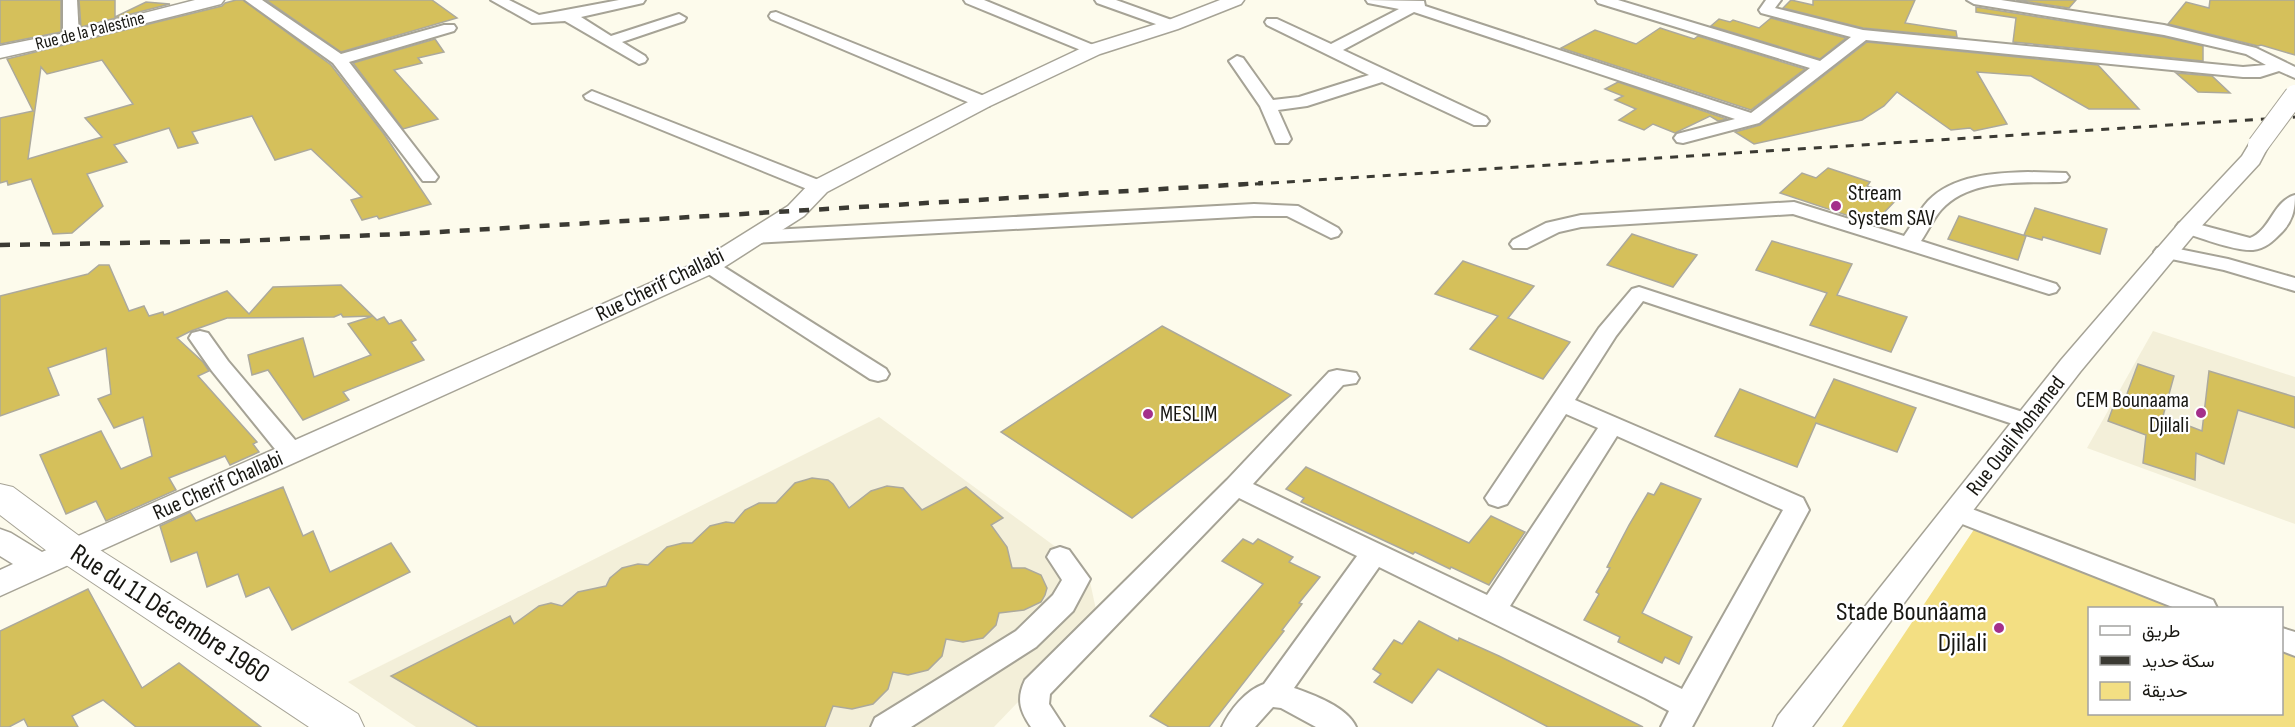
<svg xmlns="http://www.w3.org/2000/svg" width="2295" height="727" font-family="'Sofia Sans Condensed',Vazirmatn,sans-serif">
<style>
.built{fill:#f3efd9}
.green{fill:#f3df83}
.building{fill:#d5c05b;stroke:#aca99c;stroke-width:1.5;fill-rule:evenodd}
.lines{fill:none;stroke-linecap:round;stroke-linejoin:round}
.minor-casing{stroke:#a6a396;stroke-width:4}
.tertiary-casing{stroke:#a6a396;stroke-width:3}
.secondary-casing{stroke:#a6a396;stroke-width:2}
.minor{fill:#fff;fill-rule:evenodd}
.tertiary{fill:#fff;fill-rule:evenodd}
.secondary{fill:#fff;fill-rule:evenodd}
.rail-far1{stroke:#3b3a33;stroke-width:3;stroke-dasharray:8 8;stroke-linecap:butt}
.rail{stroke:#3b3a33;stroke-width:4.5;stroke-dasharray:10 10;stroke-linecap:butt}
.tertiary-bridge-casing{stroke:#a6a396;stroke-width:22;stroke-linecap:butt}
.tertiary-bridge{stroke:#fff;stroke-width:20}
.poi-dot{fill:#a4308b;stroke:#fff;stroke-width:2}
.labels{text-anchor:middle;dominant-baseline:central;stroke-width:4.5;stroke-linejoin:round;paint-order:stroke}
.far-street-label{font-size:18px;fill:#181712;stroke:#fff}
.poi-label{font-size:22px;fill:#181712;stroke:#fff;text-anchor:start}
.street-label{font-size:22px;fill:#181712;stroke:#fff}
.near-poi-label{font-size:27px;fill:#181712;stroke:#fff;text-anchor:end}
.near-street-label{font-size:27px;fill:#181712;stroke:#fff}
</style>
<rect width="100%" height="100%" fill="#fdfbec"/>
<g class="built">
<path d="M 2153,331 L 2295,377 L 2295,524 L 2087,448 Z"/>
<path d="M 879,417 L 1079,564 L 1089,577 L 1098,619 L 994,727 L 416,727 L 348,682 Z"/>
</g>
<path class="green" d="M 1975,528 L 2182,608 L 2090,608 L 2090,714 L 2282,714 L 2282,647 L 2295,652 L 2295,727 L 1842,727 Z"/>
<g class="building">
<path d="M 0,0 L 61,0 L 61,32 L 0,44 Z"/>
<path d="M 79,0 L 115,0 L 115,17 L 146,2 L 170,4 L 81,27 Z"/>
<path d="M 236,0 L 243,0 L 331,65 L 384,134 L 431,204 L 379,219 L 377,216 L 362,220 L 351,200 L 362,197 L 311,149 L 275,160 L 252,116 L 192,132 L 198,143 L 178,148 L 169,128 L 114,145 L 127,162 L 87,174 L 103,206 L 72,233 L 53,234 L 31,179 L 8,185 L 7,181 L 0,183 L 0,118 L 33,111 L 7,59 L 222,6 L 225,3 ZM 102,60 L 133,104 L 85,118 L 102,137 L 28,159 L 41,67 L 47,74 Z"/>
<path d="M 266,0 L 432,0 L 457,18 L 341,52 Z"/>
<path d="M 1791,0 L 1813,5 L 1813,0 L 1915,0 L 1905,23 L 1956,31 L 1957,37 L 1863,28 L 1783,8 Z"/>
<path d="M 2016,0 L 2076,0 L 2069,8 Z"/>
<path d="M 2210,0 L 2295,0 L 2295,55 L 2261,45 L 2258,46 L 2168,24 L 2186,2 L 2209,8 Z"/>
<path d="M 1976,7 L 2164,37 L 2203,46 L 2203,61 L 2013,42 L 2016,18 L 1976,12 Z"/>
<path d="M 1771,18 L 1846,38 L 1820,59 L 1711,26 L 1719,19 L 1730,22 L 1733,20 L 1759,28 Z"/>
<path d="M 1660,28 L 1694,39 L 1698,36 L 1805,69 L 1751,110 L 1561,48 L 1595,30 L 1636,44 Z"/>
<path d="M 435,39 L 444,52 L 418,58 L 422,63 L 394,70 L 438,119 L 403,129 L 353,63 Z"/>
<path d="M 1867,42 L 2098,65 L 2139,109 L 2089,109 L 2031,76 L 1977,72 L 2007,124 L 1974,131 L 1970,128 L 1951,130 L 1897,92 L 1884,106 L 1862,120 L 1754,144 L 1735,132 L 1760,125 Z"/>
<path d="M 2176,73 L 2212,76 L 2230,93 L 2198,92 Z"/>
<path d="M 1618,82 L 1727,119 L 1718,121 L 1710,116 L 1675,133 L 1653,124 L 1644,130 L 1619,120 L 1636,109 L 1615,100 L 1623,96 L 1605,89 Z"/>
<path d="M 1828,168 L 1870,182 L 1867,186 L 1899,197 L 1873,224 L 1780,193 L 1802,173 L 1816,178 Z"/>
<path d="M 2035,208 L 2107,229 L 2100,254 L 2043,237 L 2042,240 L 2024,235 Z"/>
<path d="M 1959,216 L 2026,236 L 2018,260 L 1948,239 Z"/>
<path d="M 1632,234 L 1677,249 L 1697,255 L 1673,287 L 1607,265 Z"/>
<path d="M 1772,241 L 1852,264 L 1837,295 L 1907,317 L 1891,352 L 1810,325 L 1827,293 L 1756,270 Z"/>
<path d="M 1463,261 L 1534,286 L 1508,318 L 1570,342 L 1543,379 L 1470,349 L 1498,316 L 1435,294 Z"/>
<path d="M 99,265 L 109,265 L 129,311 L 144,306 L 149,316 L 163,312 L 164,315 L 227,291 L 249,314 L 273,287 L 341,285 L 377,320 L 384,317 L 389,324 L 401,320 L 416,340 L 411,342 L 424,360 L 343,392 L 349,400 L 303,420 L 268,370 L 252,375 L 248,355 L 303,338 L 314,377 L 371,355 L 348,324 L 373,316 L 343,317 L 341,314 L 334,317 L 227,318 L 191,331 L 177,338 L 203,362 L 209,371 L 198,376 L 257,442 L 253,444 L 259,452 L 230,465 L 225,456 L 169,478 L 176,490 L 106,521 L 96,501 L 66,514 L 40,455 L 101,431 L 121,469 L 152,456 L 143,417 L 114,428 L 98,399 L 111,394 L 106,348 L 48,368 L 59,395 L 0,416 L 0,296 L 88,274 Z"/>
<path d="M 1162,326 L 1291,395 L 1132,518 L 1001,432 Z"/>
<path d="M 2138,364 L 2174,376 L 2163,416 L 2202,431 L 2209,371 L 2295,397 L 2295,428 L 2238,410 L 2224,464 L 2196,453 L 2195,480 L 2143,463 L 2146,435 L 2108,421 L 2116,399 L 2124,402 Z"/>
<path d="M 1834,379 L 1916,408 L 1897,452 L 1816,423 L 1797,467 L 1715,436 L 1740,389 L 1815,418 Z"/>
<path d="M 1306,467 L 1469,543 L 1491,516 L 1525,532 L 1489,585 L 1451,567 L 1450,569 L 1415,552 L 1413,554 L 1301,502 L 1304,498 L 1286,489 Z"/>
<path d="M 812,478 L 828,480 L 833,484 L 849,508 L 871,491 L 887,486 L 903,488 L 922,510 L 966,487 L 1003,518 L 991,525 L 1007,547 L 1012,568 L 1025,568 L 1041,575 L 1047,588 L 1045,595 L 1041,602 L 1024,610 L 999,613 L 996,625 L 983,638 L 963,642 L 946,639 L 942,656 L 928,670 L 908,675 L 893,672 L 888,689 L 873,704 L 852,709 L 833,706 L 825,727 L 478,727 L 391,676 L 510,616 L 514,624 L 539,606 L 551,603 L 562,606 L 578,592 L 606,586 L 610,578 L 622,568 L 638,564 L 648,565 L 667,547 L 683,543 L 692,543 L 710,526 L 726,522 L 734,523 L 745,510 L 759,503 L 776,503 L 795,483 Z"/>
<path d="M 1661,483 L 1701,499 L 1642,613 L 1692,637 L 1679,664 L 1665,657 L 1662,663 L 1618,642 L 1620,637 L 1584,620 L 1599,594 L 1596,592 L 1610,568 L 1607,567 L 1629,525 L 1648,493 L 1654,495 Z"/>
<path d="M 283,487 L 303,536 L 313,531 L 330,572 L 391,543 L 410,572 L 292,630 L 269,587 L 246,597 L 238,574 L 207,587 L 197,552 L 171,562 L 160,526 L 190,512 L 196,521 Z"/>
<path d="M 1243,539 L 1253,544 L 1258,539 L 1293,557 L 1289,562 L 1320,577 L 1299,603 L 1302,604 L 1282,630 L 1284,631 L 1209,727 L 1169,727 L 1150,716 L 1263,584 L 1222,561 Z"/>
<path d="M 88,589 L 142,688 L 179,663 L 261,727 L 136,727 L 103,700 L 72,716 L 78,727 L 28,727 L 24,719 L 9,727 L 0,727 L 0,631 Z"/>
<path d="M 1419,621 L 1458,641 L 1459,638 L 1499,656 L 1643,727 L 1548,727 L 1438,669 L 1412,703 L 1374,682 L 1381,674 L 1373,669 L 1394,640 L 1402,644 Z"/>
</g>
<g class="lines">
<g class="minor-casing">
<g id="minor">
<path d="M 63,0 L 77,0 L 79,37 L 76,40 L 71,42 L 63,37 Z"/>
<path d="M 245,0 L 262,0 L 341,54 L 444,25 L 454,25 L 456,28 L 454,31 L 349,62 L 435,173 L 438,177 L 435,181 L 423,181 L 333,63 Z"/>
<path d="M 491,0 L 509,0 L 539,15 L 619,0 L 645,0 L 643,3 L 581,17 L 611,36 L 679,14 L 686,18 L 684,21 L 622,42 L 645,56 L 647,59 L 645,62 L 639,64 L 565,21 L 532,23 Z"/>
<path d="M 964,0 L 984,0 L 1098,47 L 1101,50 L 1098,53 L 1088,53 L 966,3 Z"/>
<path d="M 1095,0 L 1116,0 L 1177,22 L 1179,25 L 1177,28 L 1167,28 L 1097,3 Z"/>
<path d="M 1366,0 L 1424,1 L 1425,6 L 1751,113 L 1810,68 L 1598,3 L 1596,0 L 1618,0 L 1820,61 L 1851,37 L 1761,13 L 1759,10 L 1766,0 L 1781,0 L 1775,8 L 1863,30 L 2243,67 L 2266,65 L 2246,54 L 2164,35 L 1974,4 L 1967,0 L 2001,0 L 2164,25 L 2256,48 L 2295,67 L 2295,78 L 2279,71 L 2260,77 L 2243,77 L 1866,40 L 1759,123 L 1683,143 L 1677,142 L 1674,138 L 1677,134 L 1735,119 L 1414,12 L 1343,50 L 1486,117 L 1489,121 L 1486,125 L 1474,125 L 1382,82 L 1307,106 L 1278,110 L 1291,139 L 1288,143 L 1276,143 L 1260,106 L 1229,61 L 1237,56 L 1243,58 L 1273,100 L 1299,97 L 1369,75 L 1267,25 L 1265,22 L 1267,19 L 1277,19 L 1331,44 L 1399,9 L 1368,3 Z"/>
<path d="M 776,12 L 989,98 L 991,102 L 989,106 L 977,106 L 771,19 L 769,16 L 771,13 Z"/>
<path d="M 592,91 L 826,183 L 828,187 L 826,191 L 812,191 L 586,99 L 584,96 Z"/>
<path d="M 2028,172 L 2066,173 L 2069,177 L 2066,181 L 2060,182 C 2021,183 1970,178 1941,210 C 1933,219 1928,231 1921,241 L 2056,284 L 2059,288 L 2056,292 L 2049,294 L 1793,214 L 1581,227 L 1559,232 L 1527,248 L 1513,248 L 1510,244 L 1513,240 L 1546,223 L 1581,215 L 1794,202 L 1904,236 C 1912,225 1918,212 1928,201 C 1953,175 1994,173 2028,172 Z"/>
<path d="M 2295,195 C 2295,211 2292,222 2281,233 C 2273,241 2265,249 2253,250 C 2233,251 2199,237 2179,231 L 2176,227 L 2179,223 L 2186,221 L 2250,238 C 2271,230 2273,201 2295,195 Z"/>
<path d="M 1254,204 L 1298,206 L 1338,228 L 1341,232 L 1338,236 L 1331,238 L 1287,216 L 1254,216 L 755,243 L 748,241 L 745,237 L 748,233 L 755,231 Z"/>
<path d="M 2164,246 L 2228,259 L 2295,278 L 2295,291 L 2224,270 L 2157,256 L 2154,252 L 2157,248 Z"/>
<path d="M 709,260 L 716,262 L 886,369 L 889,374 L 886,379 L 878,381 L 870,379 L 702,270 L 699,266 L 702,262 Z"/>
<path d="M 1639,287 L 2035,416 L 2039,421 L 2035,426 L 2027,429 L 2019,426 L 1643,301 L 1616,336 L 1575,400 L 1803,498 L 1809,510 L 1692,727 L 1661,727 L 1669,711 L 1645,698 L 1379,567 L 1294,688 C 1314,695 1347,707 1356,727 L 1316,727 L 1281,708 L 1273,707 L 1255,727 L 1222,727 C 1230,710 1245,691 1264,684 L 1357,556 L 1239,498 L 1050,694 L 1049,704 L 1064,727 L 1031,727 C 1020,711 1016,699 1025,680 L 1227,480 L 1329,372 L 1337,370 L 1356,373 L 1359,378 L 1356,383 L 1343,385 L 1253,484 L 1487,595 L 1598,428 L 1566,414 L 1507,504 L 1498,507 L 1489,504 L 1485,498 L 1599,328 L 1632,289 ZM 1617,436 L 1783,510 L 1682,689 L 1510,606 Z"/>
<path d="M 200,331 L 208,333 L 228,361 L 301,447 L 304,453 L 301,459 L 292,461 L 283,459 L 212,371 L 189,338 L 192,333 Z"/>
<path d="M 1956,503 L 2213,600 L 2217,608 L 2175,608 L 1947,518 L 1943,512 L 1947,506 Z"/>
<path d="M 1060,547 L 1069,550 L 1090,579 L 1073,611 L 1036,647 L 911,727 L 871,727 L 875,718 L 1016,631 L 1053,595 L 1062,580 L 1047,557 L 1051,550 Z"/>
<path d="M 2282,628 L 2295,632 L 2295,656 L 2282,651 Z"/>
</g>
</g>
<g class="tertiary-casing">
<g id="tertiary">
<path d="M 195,0 L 224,0 L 221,4 L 71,42 L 0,58 L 0,46 L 70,32 Z"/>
<path d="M 1220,0 L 1244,0 L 1241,4 L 1178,29 L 1100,54 L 990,106 L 827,192 L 804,216 L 718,271 L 0,596 L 0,570 L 13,564 L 0,556 L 0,529 L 11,533 L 42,552 L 700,261 L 788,206 L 811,182 L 976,98 L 1086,46 L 1166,21 Z"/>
<path d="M 2258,139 L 2265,141 L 2269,145 L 2259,164 L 2197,231 L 2080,372 L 1968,517 L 1812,727 L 1773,727 L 1778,716 L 2061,360 L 2181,221 L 2242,156 L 2251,141 Z"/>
</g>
</g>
<g class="secondary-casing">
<path id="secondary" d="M 0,484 L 13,487 L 86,541 L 358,714 L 364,727 L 309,727 L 60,561 L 0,515 Z"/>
</g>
<use href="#minor" class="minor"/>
<use href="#tertiary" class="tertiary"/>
<use href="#secondary" class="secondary"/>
<path class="rail-far1" d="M 1239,185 L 2295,117"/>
<path class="rail" d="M 0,245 L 240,241 L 422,233 L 1263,183"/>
<g class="tertiary-bridge-casing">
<path id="tertiary-bridge" d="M 2258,145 L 2295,95"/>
</g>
<use href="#tertiary-bridge" class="tertiary-bridge"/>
</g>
<g class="poi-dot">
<circle cx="1836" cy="206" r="6"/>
<circle cx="2201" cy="413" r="6"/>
<circle cx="1148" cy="414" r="6"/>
<circle cx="1999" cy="628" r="6"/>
</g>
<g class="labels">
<g class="far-street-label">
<text transform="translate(90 31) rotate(-14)">Rue de la Palestine</text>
</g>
<g class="poi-label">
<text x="1848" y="193">Stream<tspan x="1848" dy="25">System SAV</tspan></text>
<text x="2189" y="400" text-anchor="end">CEM Bounaama<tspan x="2189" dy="25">Djilali</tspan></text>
<text x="1160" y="414">MESLIM</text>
</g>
<g class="street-label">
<text transform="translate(660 285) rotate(-26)">Rue Cherif Challabi</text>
<text transform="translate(2016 436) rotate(-52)">Rue Ouali Mohamed</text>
<text transform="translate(218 486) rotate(-24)">Rue Cherif Challabi</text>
</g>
<g class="near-poi-label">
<text x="1987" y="612">Stade Bounâama<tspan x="1987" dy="31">Djilali</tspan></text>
</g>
<g class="near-street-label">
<text transform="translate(170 614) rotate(33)">Rue du 11 Décembre 1960</text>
</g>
</g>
<rect x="2088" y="607" width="195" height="108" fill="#ffffff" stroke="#a3a2a0" stroke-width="1.5"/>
<rect x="2100" y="626" width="30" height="9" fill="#ffffff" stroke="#a3a2a0" stroke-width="1.5"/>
<text x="2142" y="637" font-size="18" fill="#181712">طريق</text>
<rect x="2100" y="656" width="30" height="9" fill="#3b3a33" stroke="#a3a2a0" stroke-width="1.5"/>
<text x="2142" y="667" font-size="18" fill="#181712">سكة حديد</text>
<rect x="2100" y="682" width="30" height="18" fill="#f3df83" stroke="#a3a2a0" stroke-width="1.5"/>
<text x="2142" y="697" font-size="18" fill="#181712">حديقة</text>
</svg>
